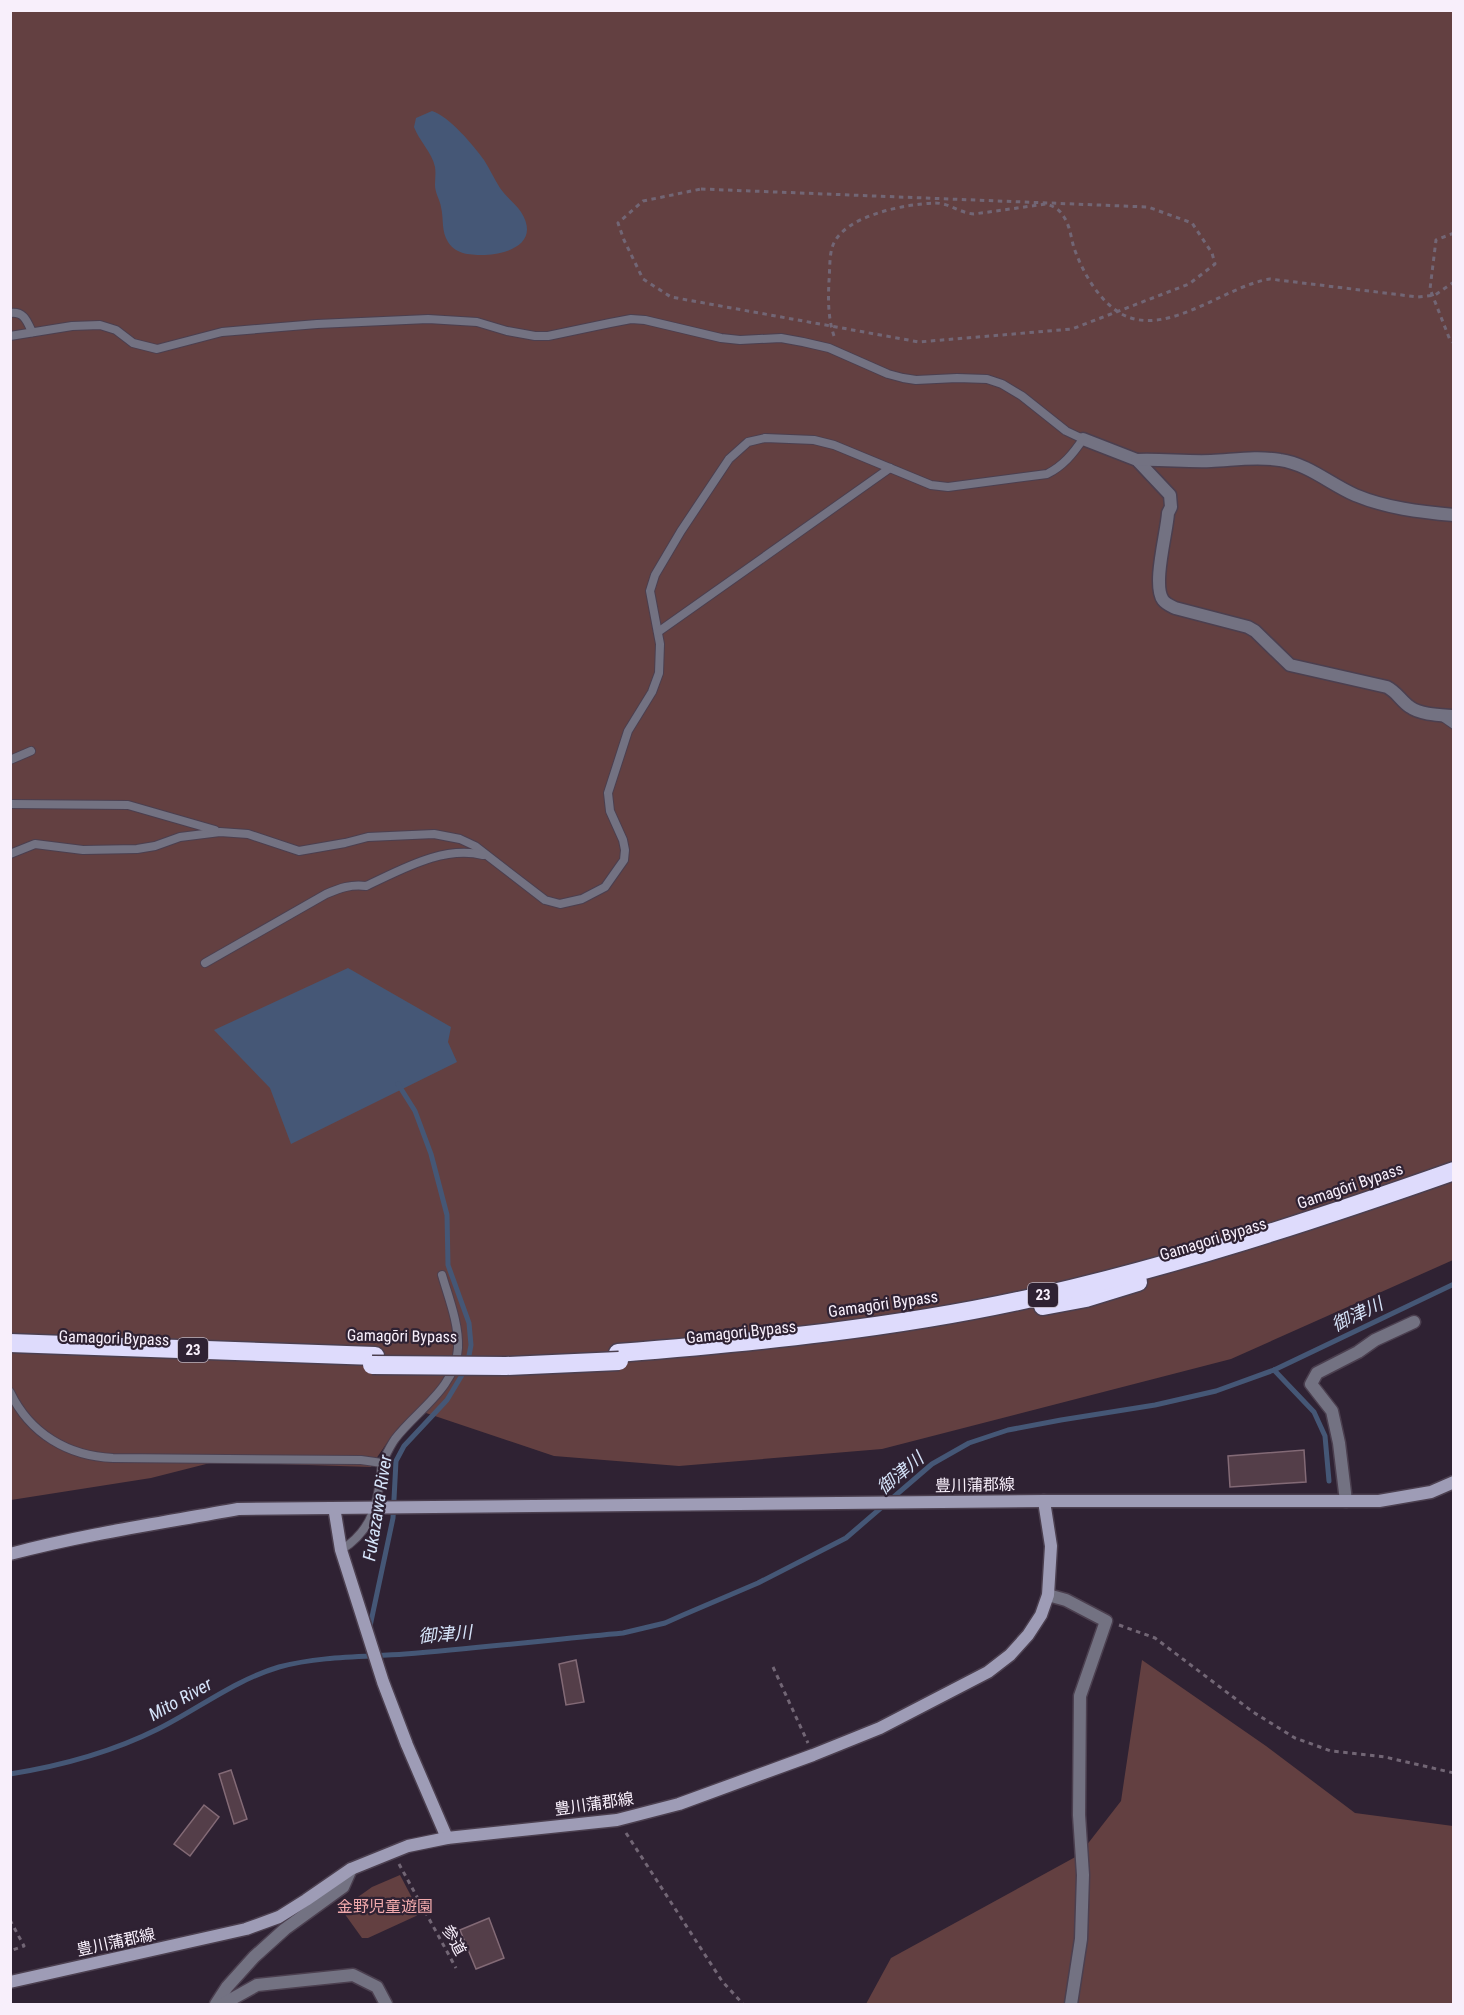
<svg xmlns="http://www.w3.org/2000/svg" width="1464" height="2015" font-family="'Roboto Condensed','Noto Sans JP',sans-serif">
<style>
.green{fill:#634041}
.water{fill:#455776}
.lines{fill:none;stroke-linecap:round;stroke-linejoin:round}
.stream{stroke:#455776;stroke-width:5}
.building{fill:#543e49;stroke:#836a76;stroke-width:1.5}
.lane-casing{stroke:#4b3f4f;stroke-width:10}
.street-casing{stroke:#4b3f4f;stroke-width:15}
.secondary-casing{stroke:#4b3f4f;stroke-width:15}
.highway-casing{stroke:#4b3f4f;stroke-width:21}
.path{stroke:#726675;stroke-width:3;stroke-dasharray:4.5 4.5;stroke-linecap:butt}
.lane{stroke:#737282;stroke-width:8}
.street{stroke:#737282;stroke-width:12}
.secondary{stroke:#9e9cb6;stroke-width:12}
.highway{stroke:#dedbfc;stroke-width:18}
.highway-bridge-casing{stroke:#4b3f4f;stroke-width:21;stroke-linecap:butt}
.highway-bridge{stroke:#dedbfc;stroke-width:18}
.labels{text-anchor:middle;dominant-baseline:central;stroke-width:4.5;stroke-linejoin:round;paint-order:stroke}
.shield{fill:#2f2233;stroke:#bcb2bf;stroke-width:1.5}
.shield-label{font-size:15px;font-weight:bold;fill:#f8effb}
.street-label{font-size:16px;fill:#f8effb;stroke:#2f2233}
.park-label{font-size:16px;fill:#f1a9ac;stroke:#2f2233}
.water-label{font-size:18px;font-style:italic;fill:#d5e3f9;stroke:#2f2233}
</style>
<rect width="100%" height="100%" fill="#2f2233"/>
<g class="green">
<path d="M 11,11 L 1453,11 L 1453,1260 L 1231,1359 L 882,1449 L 679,1466 L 554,1456 L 420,1411 C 403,1415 381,1452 371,1467 L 214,1462 L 151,1478 L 11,1500 Z"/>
<path d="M 1142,1660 L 1266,1746 L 1355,1813 L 1453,1826 L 1453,2004 L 866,2004 L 891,1958 L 1079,1855 L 1121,1801 Z"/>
<path d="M 400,1875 L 420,1913 L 416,1916 L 368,1938 L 362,1938 L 344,1913 L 344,1907 L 372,1887 Z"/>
</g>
<g class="water">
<path d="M 432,111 C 449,116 474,146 484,160 C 490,169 494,179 500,188 C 506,197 515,203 521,212 C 540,242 510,254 485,255 C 472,255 456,255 448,242 C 441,231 444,220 441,207 C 440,200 435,193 435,185 C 435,179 436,173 435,167 C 432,152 419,141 414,127 L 416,118 Z"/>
<path d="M 348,968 L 451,1027 L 448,1042 L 457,1062 L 291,1144 L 270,1088 L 214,1030 Z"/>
</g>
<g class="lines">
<g class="stream">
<path d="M 398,1084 L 415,1111 L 431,1154 L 447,1215 L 448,1265 L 469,1323 L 471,1345 L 468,1361"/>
<path d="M 1274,1370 L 1314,1412 L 1325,1436 L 1329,1481"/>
<path d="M 369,1631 L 393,1518 L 396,1461 L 404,1446 L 447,1400 L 465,1370"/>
<path d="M 10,1774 C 60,1766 112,1752 158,1729 C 198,1709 235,1680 279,1667 C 320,1656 364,1657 405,1654 C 478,1648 550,1640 623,1633 L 665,1623 L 683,1615 L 758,1583 L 846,1538 L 932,1464 L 969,1443 L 1008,1430 L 1061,1420 L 1155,1405 L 1216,1391 L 1274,1370 L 1454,1284"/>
</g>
</g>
<g class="building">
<path d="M 1304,1450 L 1306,1482 L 1230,1487 L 1228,1456 Z"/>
<path d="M 576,1660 L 584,1702 L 566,1705 L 559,1664 Z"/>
<path d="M 231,1770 L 247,1819 L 234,1824 L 219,1774 Z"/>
<path d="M 204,1805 L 219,1817 L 190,1856 L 174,1844 Z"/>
<path d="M 489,1918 L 504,1958 L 476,1969 L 460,1930 Z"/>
</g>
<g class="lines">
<g class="lane-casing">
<g id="lane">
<path d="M 10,313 C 24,311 27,321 32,332"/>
<path d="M 10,336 L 72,326 L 100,325 L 116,330 L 133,343 L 157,349 L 222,332 L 317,324 L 428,319 L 477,322 L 507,331 L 535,336 L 548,336 L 610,323 L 631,319 L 645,320 L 721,338 L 740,340 L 781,338 L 803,342 L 829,348 L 888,374 L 903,378 L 916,380 L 957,378 L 987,379 L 1002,384 L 1022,396 L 1066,431 L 1083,439 C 1073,454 1063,466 1047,474 L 948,487 L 931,485 L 834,445 L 814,440 L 765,438 L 748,442 L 729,459 L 681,531 L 655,575 L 650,591 L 660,644 L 659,673 L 652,692 L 628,731 L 608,793 L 610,811 L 623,840 L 625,850 L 624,860 L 605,887 L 582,899 L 560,904 L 545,900 L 475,846 L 460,839 L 434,834 L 368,837 L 345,843 L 299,851 L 248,834 L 220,832 L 180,837 L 155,846 L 137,849 L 83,850 L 35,844 L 10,854"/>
<path d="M 658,632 L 890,468"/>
<path d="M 1441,716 L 1454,725"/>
<path d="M 10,760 L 31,751"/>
<path d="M 10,804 L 128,805 L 215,830"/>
<path d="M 205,963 L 326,894 C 340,888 351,884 366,886 C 401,870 443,845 483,855"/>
<path d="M 10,1392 C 30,1434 68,1456 113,1458 L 361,1460 L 382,1463 C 378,1500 375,1529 341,1550"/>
<path d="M 382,1463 C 386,1455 390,1446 395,1439 C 417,1410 456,1388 458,1348 C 459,1324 449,1299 442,1275"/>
</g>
</g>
<g class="street-casing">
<g id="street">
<path d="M 1083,439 L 1137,460 L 1170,495 L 1171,507 L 1168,513 C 1167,532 1152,585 1163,600 C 1166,604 1171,606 1175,608 L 1248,627 L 1255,631 L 1290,665 L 1387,687 C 1397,692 1401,701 1410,707 C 1421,715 1440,715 1454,716"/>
<path d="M 1137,460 C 1162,459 1187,462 1211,461 C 1234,460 1256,456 1280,460 C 1308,464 1330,484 1355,495 C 1386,508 1420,512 1454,515"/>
<path d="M 1346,1501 L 1339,1443 L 1332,1411 L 1311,1384 L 1317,1373 L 1358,1352 L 1375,1340 L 1414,1322"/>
<path d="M 1048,1595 L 1066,1600 L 1106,1621 L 1080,1696 L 1079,1815 L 1083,1875 L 1081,1939 L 1071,2004"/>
<path d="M 216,2004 L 227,1987 L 254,1957 L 285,1929 L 343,1887 L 351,1869"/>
<path d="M 223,2004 L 257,1985 L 353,1975 L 377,1987 L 386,2004"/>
</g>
</g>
<g class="secondary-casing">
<g id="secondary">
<path d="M 335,1513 L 341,1550 L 383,1682 L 407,1745 L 447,1838"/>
<path d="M 10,1554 C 85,1534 162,1523 238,1509 L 1044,1501"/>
<path d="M 10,1982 L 246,1929 L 279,1917 L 306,1900 L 351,1869 L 408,1846 L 447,1838 L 617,1820 L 679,1804 L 813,1755 L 880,1728 L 988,1672 L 1010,1655 L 1028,1635 L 1041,1615 L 1048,1595 L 1051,1546 L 1044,1501 L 1379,1501 L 1431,1492 L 1454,1482"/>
</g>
</g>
<g class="highway-casing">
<g id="highway">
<path d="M 1043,1306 L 1086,1298 L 1138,1282"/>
<path d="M 10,1343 L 375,1356"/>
<path d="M 618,1353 C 755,1342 898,1328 1032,1298 C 1175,1266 1315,1220 1454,1171"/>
</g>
</g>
<g class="path">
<path d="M 701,189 L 1148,207 L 1192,223 L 1212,253 L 1215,264 L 1189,284 L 1072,329 L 919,342 L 671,297 L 643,279 L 624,240 L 618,223 L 643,201 Z"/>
<path d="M 1454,233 L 1436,240 L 1430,289 L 1450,340 L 1454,343"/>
<path d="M 834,336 C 828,318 828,299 829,281 C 830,270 829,255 833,245 C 845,215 906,204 935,203 C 949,203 960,213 974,214 L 1046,204 C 1054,206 1060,210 1064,217 C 1070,226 1071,238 1074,248 C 1082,270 1095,294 1114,309 C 1160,345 1223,286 1270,279 L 1418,297 L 1435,295 L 1454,282"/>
<path d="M 1119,1625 L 1155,1638 L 1253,1712 L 1295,1738 L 1331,1751 L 1385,1757 L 1454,1773"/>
<path d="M 773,1667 L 808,1743"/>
<path d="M 626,1833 L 722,1981 L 743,2004"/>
<path d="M 399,1864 L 456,1968"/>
<path d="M 10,1920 L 24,1946 L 10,1951"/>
</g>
<use href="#lane" class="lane"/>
<use href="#street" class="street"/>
<use href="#secondary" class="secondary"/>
<use href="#highway" class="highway"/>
<g class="highway-bridge-casing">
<path id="highway-bridge" d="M 372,1365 L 506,1366 L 619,1361"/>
</g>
<use href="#highway-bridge" class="highway-bridge"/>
</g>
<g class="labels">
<g class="shield">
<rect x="1028" y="1283" width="30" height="24" rx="4.5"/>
<rect x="178" y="1338" width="30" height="24" rx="4.5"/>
</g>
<g class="shield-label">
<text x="1043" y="1295">23</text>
<text x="193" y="1350">23</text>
</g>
<g class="street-label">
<text transform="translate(1350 1186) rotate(-19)">Gamagōri Bypass</text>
<text transform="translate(1213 1239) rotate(-17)">Gamagori Bypass</text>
<text transform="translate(883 1304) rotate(-8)">Gamagōri Bypass</text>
<text transform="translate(741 1332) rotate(-6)">Gamagori Bypass</text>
<text transform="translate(402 1336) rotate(1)">Gamagōri Bypass</text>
<text transform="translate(114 1338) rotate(2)">Gamagori Bypass</text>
<text transform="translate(975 1485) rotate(-1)">豊川蒲郡線</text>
<text transform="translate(594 1804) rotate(-8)">豊川蒲郡線</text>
<text transform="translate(454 1940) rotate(61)">参道</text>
<text transform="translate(116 1942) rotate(-12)">豊川蒲郡線</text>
</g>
<g class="park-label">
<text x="385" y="1906">金野児童遊園</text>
</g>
<g class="water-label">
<text transform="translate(1357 1314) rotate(-26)">御津川</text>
<text transform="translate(900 1473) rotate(-40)">御津川</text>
<text transform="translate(377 1508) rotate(-81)">Fukazawa River</text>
<text transform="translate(445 1634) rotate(-5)">御津川</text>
<text transform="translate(180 1699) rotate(-29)">Mito River</text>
</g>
</g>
<rect width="1464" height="2015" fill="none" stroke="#f8effb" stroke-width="24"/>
</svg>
